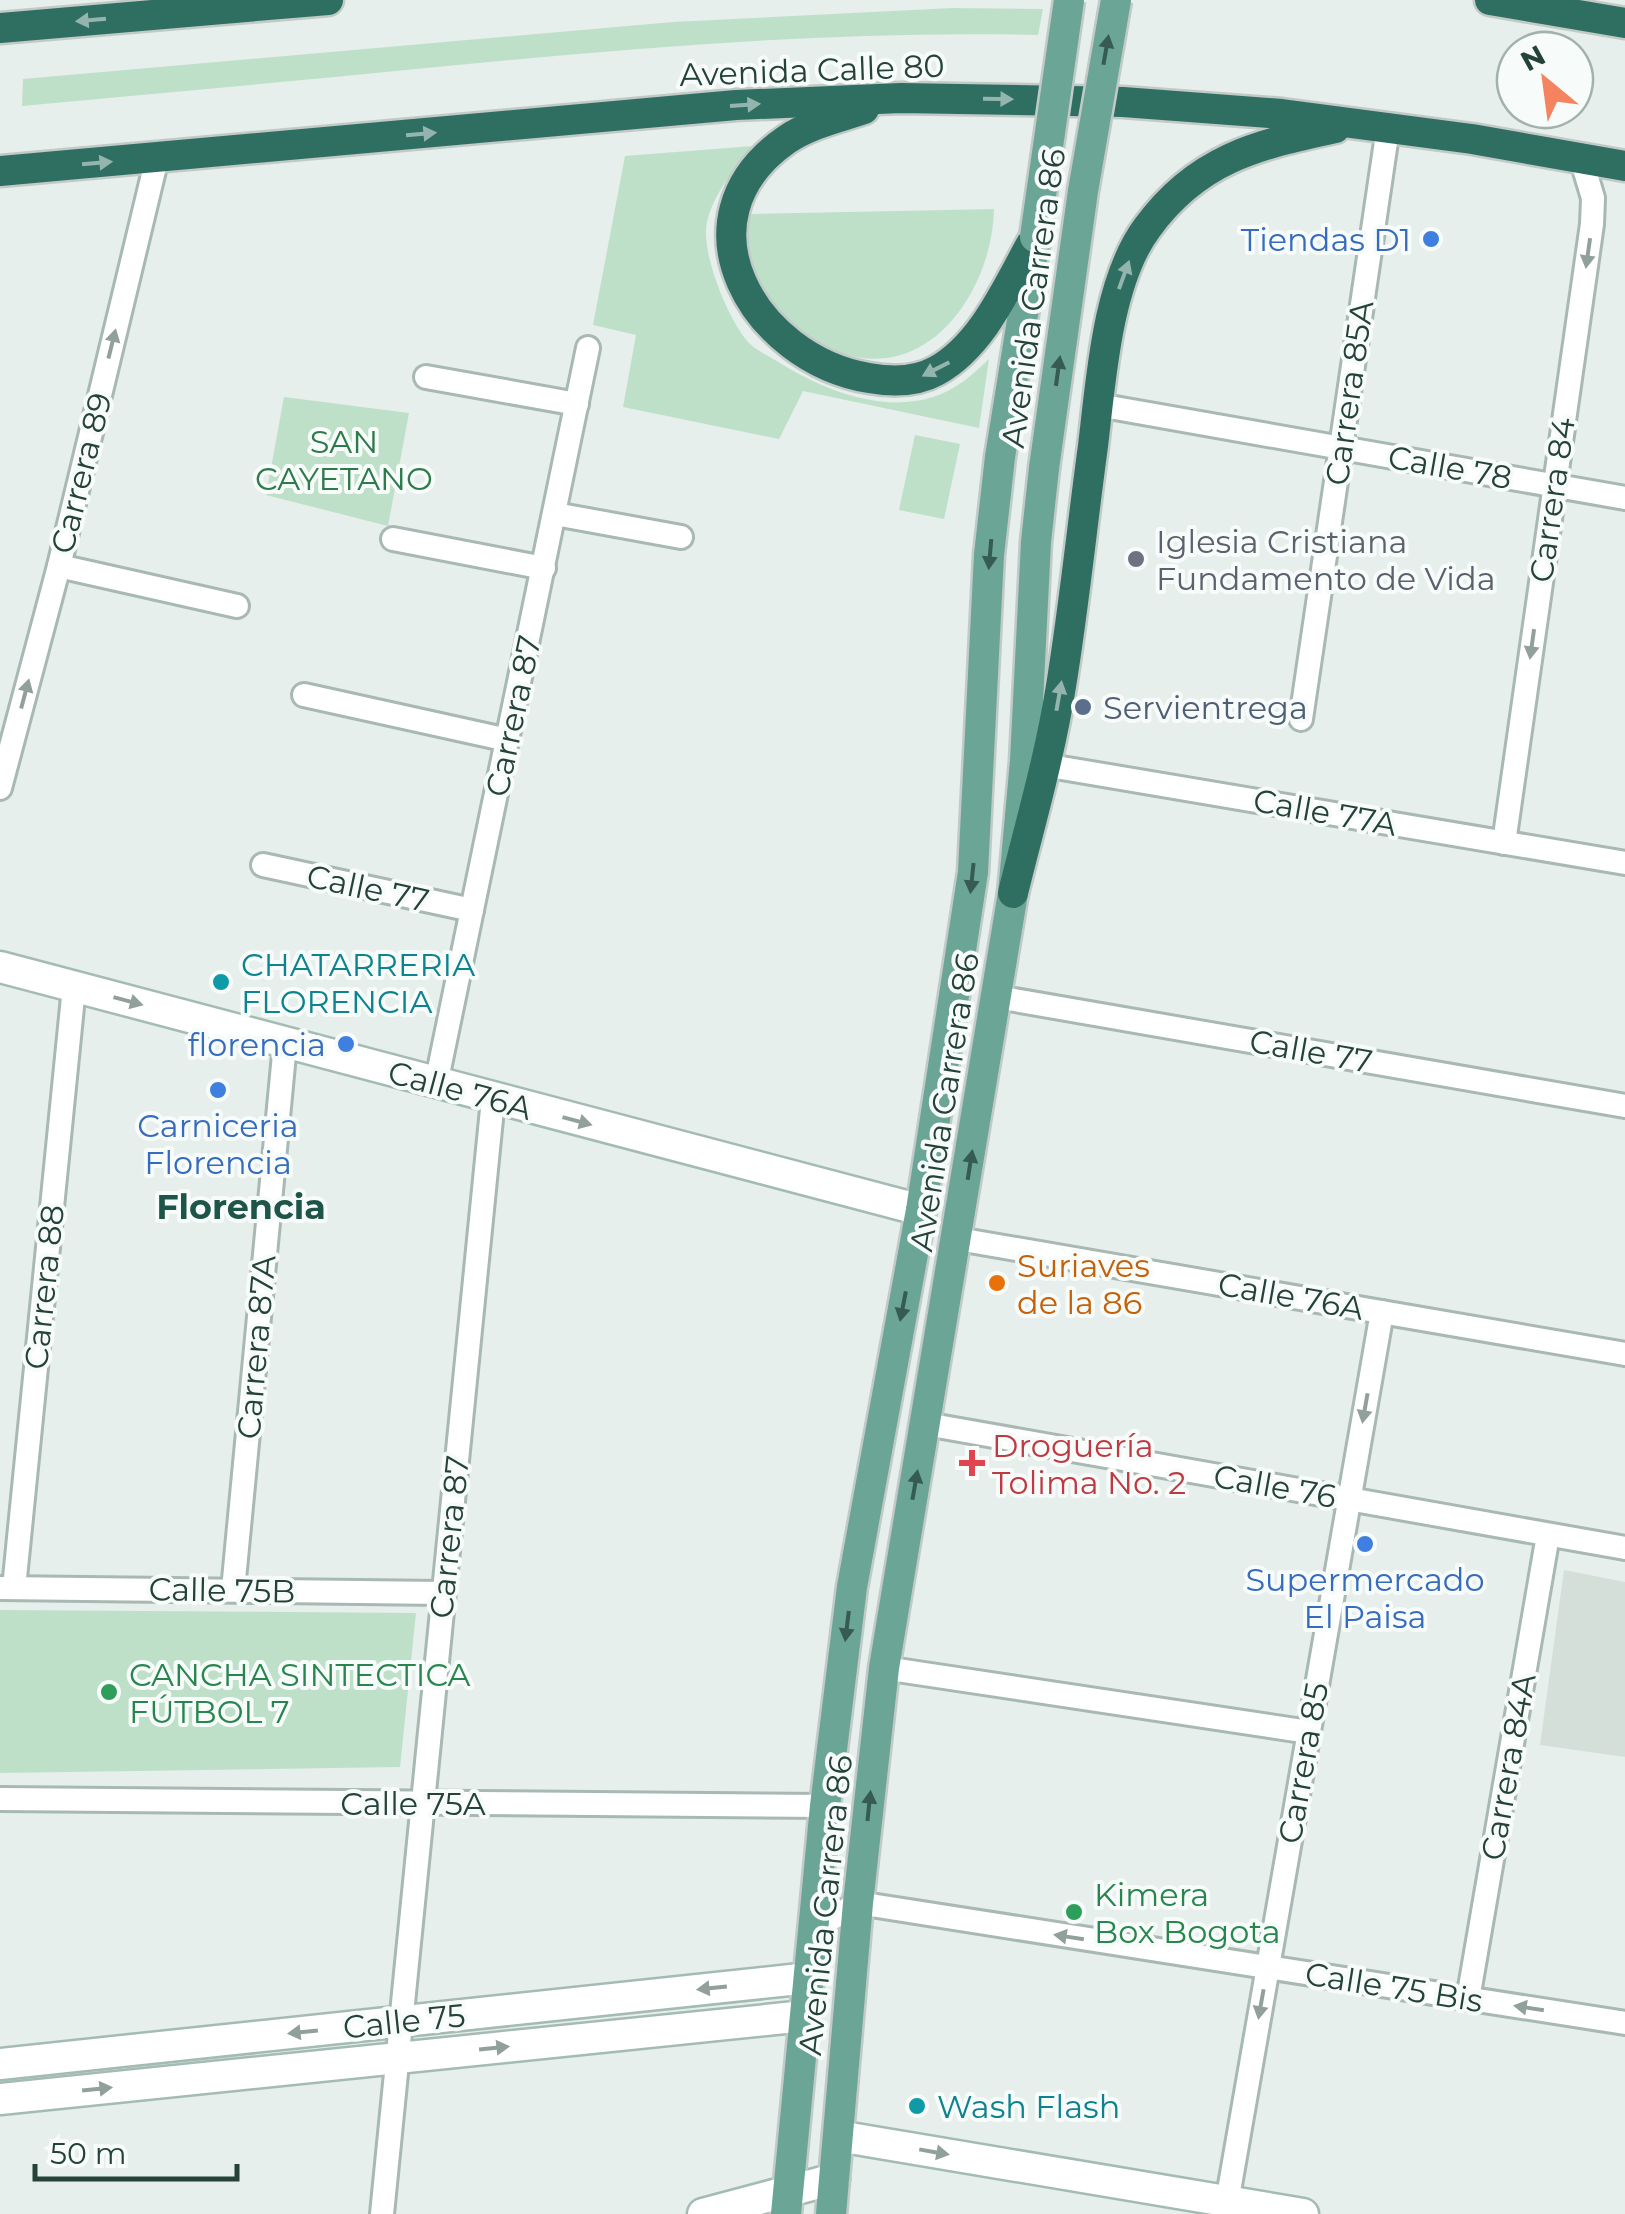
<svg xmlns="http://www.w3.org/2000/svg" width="1625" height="2214" font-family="Montserrat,sans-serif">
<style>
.built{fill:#d4dfda}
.green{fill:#bfe0c8}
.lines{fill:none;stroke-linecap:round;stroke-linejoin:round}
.street-casing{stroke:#a8b8b2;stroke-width:28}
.secondary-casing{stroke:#a4bbb3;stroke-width:35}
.primary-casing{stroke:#c2cac8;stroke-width:35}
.highway-casing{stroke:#c2cac8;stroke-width:35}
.street{stroke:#fff;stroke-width:22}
.secondary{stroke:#fff;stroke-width:30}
.primary{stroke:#6aa596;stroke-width:30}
.highway{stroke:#2f6f62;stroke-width:30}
.primary-bridge-casing{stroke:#c2cac8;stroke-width:35;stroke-linecap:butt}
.primary-bridge{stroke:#6aa596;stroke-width:30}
.oneway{fill:#93b5ae}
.oneway2{fill:#365b51}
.oneway3{fill:#92a09c}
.shop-dot{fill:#3f7fe0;stroke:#f7fbf9;stroke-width:4}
.worship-dot{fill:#6b7280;stroke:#f7fbf9;stroke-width:4}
.service-dot{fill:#5c6f8a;stroke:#f7fbf9;stroke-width:4}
.culture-dot{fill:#0f9aa8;stroke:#f7fbf9;stroke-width:4}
.food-dot{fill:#e8710a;stroke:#f7fbf9;stroke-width:4}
.health-dot{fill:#e0444e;stroke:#f7fbf9;stroke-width:4}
.leisure-dot{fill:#2e9e5b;stroke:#f7fbf9;stroke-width:4}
.labels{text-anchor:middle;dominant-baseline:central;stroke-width:8;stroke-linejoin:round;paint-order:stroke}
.street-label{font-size:32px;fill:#24423a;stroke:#f7fbf9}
.shop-label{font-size:32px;fill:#366cbe;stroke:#f7fbf9;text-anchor:end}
.park-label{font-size:32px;fill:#2d7a4b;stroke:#f7fbf9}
.worship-label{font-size:32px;fill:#5b616d;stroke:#f7fbf9;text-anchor:start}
.service-label{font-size:32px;fill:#4e5e75;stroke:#f7fbf9;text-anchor:start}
.culture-label{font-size:32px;fill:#0d838f;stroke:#f7fbf9;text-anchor:start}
.food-label{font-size:32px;fill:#c56008;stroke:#f7fbf9;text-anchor:start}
.health-label{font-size:32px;fill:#be3a42;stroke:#f7fbf9;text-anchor:start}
.leisure-label{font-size:32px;fill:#27864d;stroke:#f7fbf9;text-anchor:start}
.neighbourhood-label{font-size:35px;font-weight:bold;fill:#1f5548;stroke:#f7fbf9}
</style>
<rect width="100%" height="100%" fill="#e6efeb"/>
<path class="built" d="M 1564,1570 L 1625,1582 L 1625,1757 L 1540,1745 Z"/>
<g class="green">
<path d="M 953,8 L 1043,9 L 1038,35 C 830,30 623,49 416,69 C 285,82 153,94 22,106 L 23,79 L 673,22 Z"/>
<path d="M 753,146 C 735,167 707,202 706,231 C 705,262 729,321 749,343 C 756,350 767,355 775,360 C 819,388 880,414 933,397 C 956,390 972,375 989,359 L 979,428 L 803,391 L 779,439 L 623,407 L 636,335 L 593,325 L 625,156 Z"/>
<path d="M 994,209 C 993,278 943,368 862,358 C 812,352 743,298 743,244 C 743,235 748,223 750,214 Z"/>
<path d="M 284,397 L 409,413 L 388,526 L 266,495 Z"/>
<path d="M 915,435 L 960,444 L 944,519 L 899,510 Z"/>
<path d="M 0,1610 L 416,1613 L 400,1767 L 0,1773 Z"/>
</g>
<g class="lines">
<g class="street-casing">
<g id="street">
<path d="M 426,377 L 577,404"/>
<path d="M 1098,405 L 1625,498"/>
<path d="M 555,514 L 681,537"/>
<path d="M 393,539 L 544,568"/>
<path d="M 59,566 L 237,606"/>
<path d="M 304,695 L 508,740"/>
<path d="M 1301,719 L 1388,128"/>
<path d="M 1032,763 L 1625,863"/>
<path d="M 0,788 L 59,566 L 157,158"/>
<path d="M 1504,843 L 1592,224 L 1593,198 L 1581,158"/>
<path d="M 263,865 L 472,910"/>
<path d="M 997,997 L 1625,1106"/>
<path d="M 436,1084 L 588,348"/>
<path d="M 958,1239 L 1625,1354"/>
<path d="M 926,1424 L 1625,1548"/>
<path d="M 0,1588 L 443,1593"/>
<path d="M 14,1588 L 74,987"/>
<path d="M 233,1590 L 285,1044"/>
<path d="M 884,1668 L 1309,1732"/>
<path d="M 0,1799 L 825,1806"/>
<path d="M 814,1929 L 858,1903 L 1625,2023"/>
<path d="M 1468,1999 L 1548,1535"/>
<path d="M 382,2214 L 493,1099"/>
<path d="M 1225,2214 L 1382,1312"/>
</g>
</g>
<g class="secondary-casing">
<g id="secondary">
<path d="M 0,967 L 921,1210"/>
<path d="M 0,2064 L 809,1978"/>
<path d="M 0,2099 L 805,2016"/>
<path d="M 838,2136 L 1303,2214"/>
<path d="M 703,2214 L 834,2179"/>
</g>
</g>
<g class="primary-casing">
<g id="primary">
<path d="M 786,2214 L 825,1806 L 852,1587 L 921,1210 L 973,872 L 989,555 L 1000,457 L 1035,240"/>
<path d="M 831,2214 L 858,1903 L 884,1668 L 1013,893 L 1025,761 L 1036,542 L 1044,468"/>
</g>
</g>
<g class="highway-casing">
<g id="highway">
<path d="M 1490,0 L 1625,23"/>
<path d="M 0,28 L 328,0"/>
<path d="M 864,109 C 838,118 809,124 786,140 C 672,220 754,359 869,378 C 891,382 916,382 936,371 C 984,345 1009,282 1035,237"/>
<path d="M 0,171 L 736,105 L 901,98 L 1123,102 L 1282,114 L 1472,139 L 1625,166"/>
<path d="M 1013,893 C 1030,824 1050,756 1061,686 C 1074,607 1082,526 1093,446 C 1101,380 1107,282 1147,228 C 1197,159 1256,145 1335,128"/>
</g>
</g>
<use href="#street" class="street"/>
<use href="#secondary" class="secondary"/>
<use href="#primary" class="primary"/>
<use href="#highway" class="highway"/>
<g class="primary-bridge-casing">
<g id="primary-bridge">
<path d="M 1035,237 L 1069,0"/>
<path d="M 1044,468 L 1083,191 L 1116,0"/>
</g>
</g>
<use href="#primary-bridge" class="primary-bridge"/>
</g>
<defs><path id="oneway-solid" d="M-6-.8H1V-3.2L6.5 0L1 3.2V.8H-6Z" transform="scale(2.5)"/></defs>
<g class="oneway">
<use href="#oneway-solid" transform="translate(91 20) rotate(175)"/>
<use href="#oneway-solid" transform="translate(998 99) rotate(1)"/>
<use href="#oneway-solid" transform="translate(745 105) rotate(-4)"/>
<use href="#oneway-solid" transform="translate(421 134) rotate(-5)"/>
<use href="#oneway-solid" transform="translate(97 163) rotate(-5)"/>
<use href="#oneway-solid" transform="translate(1124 275) rotate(-70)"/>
<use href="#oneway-solid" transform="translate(936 369) rotate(153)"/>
<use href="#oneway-solid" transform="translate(1059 696) rotate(-80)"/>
</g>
<g class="oneway2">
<use href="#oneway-solid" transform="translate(1106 50) rotate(-80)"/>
<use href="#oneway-solid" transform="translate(1058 371) rotate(-82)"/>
<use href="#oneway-solid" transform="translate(990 554) rotate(95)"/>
<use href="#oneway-solid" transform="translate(972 878) rotate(96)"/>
<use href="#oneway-solid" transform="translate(970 1165) rotate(-81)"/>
<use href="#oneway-solid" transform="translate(903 1306) rotate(101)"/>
<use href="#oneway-solid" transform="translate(915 1485) rotate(-80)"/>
<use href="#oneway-solid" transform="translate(847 1626) rotate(97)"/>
<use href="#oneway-solid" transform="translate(869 1806) rotate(-84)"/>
</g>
<g class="oneway3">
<use href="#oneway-solid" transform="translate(1588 253) rotate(98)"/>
<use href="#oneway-solid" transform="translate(112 344) rotate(-76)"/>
<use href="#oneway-solid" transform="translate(1532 644) rotate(98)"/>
<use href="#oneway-solid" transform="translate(25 694) rotate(-75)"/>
<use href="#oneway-solid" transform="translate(128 1001) rotate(15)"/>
<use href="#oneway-solid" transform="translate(577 1121) rotate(15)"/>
<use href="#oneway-solid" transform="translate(1365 1408) rotate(100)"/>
<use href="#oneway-solid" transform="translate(1069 1937) rotate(-171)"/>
<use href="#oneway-solid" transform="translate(712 1988) rotate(174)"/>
<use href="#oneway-solid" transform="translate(1261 2004) rotate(100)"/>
<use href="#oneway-solid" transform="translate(1529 2008) rotate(-171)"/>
<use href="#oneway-solid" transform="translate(303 2032) rotate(174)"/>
<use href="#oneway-solid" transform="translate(494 2048) rotate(-6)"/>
<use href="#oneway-solid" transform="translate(97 2089) rotate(-6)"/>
<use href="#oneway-solid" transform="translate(934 2152) rotate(10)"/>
</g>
<g class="shop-dot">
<circle cx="1431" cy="239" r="10"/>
<circle cx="346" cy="1044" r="10"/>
<circle cx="218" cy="1090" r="10"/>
<circle cx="1365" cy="1544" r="10"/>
</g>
<circle class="worship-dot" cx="1136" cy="559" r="10"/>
<circle class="service-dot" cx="1083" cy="707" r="10"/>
<g class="culture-dot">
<circle cx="221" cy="982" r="10"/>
<circle cx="917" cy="2106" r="10"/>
</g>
<circle class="food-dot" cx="997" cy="1283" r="10"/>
<path class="health-dot" d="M967 1448h10v10h10v10h-10v10h-10v-10h-10v-10h10z"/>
<g class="leisure-dot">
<circle cx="109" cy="1692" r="10"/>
<circle cx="1074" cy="1912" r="10"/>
</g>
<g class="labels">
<g class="street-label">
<text transform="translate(812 70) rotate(-2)">Avenida Calle 80</text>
<text transform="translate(1033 298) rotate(-82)">Avenida Carrera 86</text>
<text transform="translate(1349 393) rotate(-82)">Carrera 85A</text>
<text transform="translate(1450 467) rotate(10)">Calle 78</text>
<text transform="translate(81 473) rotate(-76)">Carrera 89</text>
<text transform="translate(1552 500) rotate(-82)">Carrera 84</text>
<text transform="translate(513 716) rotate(-78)">Carrera 87</text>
<text transform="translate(1325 812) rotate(10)">Calle 77A</text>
<text transform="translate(368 888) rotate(12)">Calle 77</text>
<text transform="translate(1311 1051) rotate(10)">Calle 77</text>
<text transform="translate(460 1090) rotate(15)">Calle 76A</text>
<text transform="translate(944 1102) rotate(-81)">Avenida Carrera 86</text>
<text transform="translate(44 1287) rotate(-84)">Carrera 88</text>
<text transform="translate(1291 1296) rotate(10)">Calle 76A</text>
<text transform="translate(256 1347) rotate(-85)">Carrera 87A</text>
<text transform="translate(1275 1486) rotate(10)">Calle 76</text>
<text transform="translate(449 1537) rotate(-84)">Carrera 87</text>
<text transform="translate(222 1590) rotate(1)">Calle 75B</text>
<text transform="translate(1303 1763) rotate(-80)">Carrera 85</text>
<text transform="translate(1508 1767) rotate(-80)">Carrera 84A</text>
<text x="413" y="1803">Calle 75A</text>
<text transform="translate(825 1905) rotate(-84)">Avenida Carrera 86</text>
<text transform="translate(1394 1987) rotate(9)">Calle 75 Bis</text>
<text transform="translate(404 2021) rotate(-6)">Calle 75</text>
</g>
<g class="shop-label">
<text x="1411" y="239">Tiendas D1</text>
<text x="326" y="1044">florencia</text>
<text x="218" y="1125" text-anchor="middle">Carniceria<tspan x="218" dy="37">Florencia</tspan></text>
<text x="1365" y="1579" text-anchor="middle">Supermercado<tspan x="1365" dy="37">El Paisa</tspan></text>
</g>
<g class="park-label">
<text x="344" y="441">SAN<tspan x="344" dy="37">CAYETANO</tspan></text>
</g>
<g class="worship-label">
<text x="1156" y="541">Iglesia Cristiana<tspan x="1156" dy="37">Fundamento de Vida</tspan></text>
</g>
<g class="service-label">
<text x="1103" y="707">Servientrega</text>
</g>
<g class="culture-label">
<text x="241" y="964">CHATARRERIA<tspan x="241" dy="37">FLORENCIA</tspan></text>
<text x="937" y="2106">Wash Flash</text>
</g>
<g class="food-label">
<text x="1017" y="1265">Suriaves<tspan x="1017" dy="37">de la 86</tspan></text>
</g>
<g class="health-label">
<text x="992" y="1445">Droguería<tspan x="992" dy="37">Tolima No. 2</tspan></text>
</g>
<g class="leisure-label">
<text x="129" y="1674">CANCHA SINTECTICA<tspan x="129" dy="37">FÚTBOL 7</tspan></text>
<text x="1094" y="1894">Kimera<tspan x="1094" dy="37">Box Bogota</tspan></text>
</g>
<g class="neighbourhood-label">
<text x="241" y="1206">Florencia</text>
</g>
</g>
<g transform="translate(1545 80) rotate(331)"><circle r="48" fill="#f7fbf9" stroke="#a3b1ad" stroke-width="2.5"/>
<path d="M0-8L18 38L0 25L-18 38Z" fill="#f4845f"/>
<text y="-15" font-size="28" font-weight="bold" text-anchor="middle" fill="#24423a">N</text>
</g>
<path d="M35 2164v15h202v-15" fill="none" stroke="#24423a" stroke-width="5"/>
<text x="50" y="2164" font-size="30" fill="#24423a" stroke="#f7fbf9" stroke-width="8" paint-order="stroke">50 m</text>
</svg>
